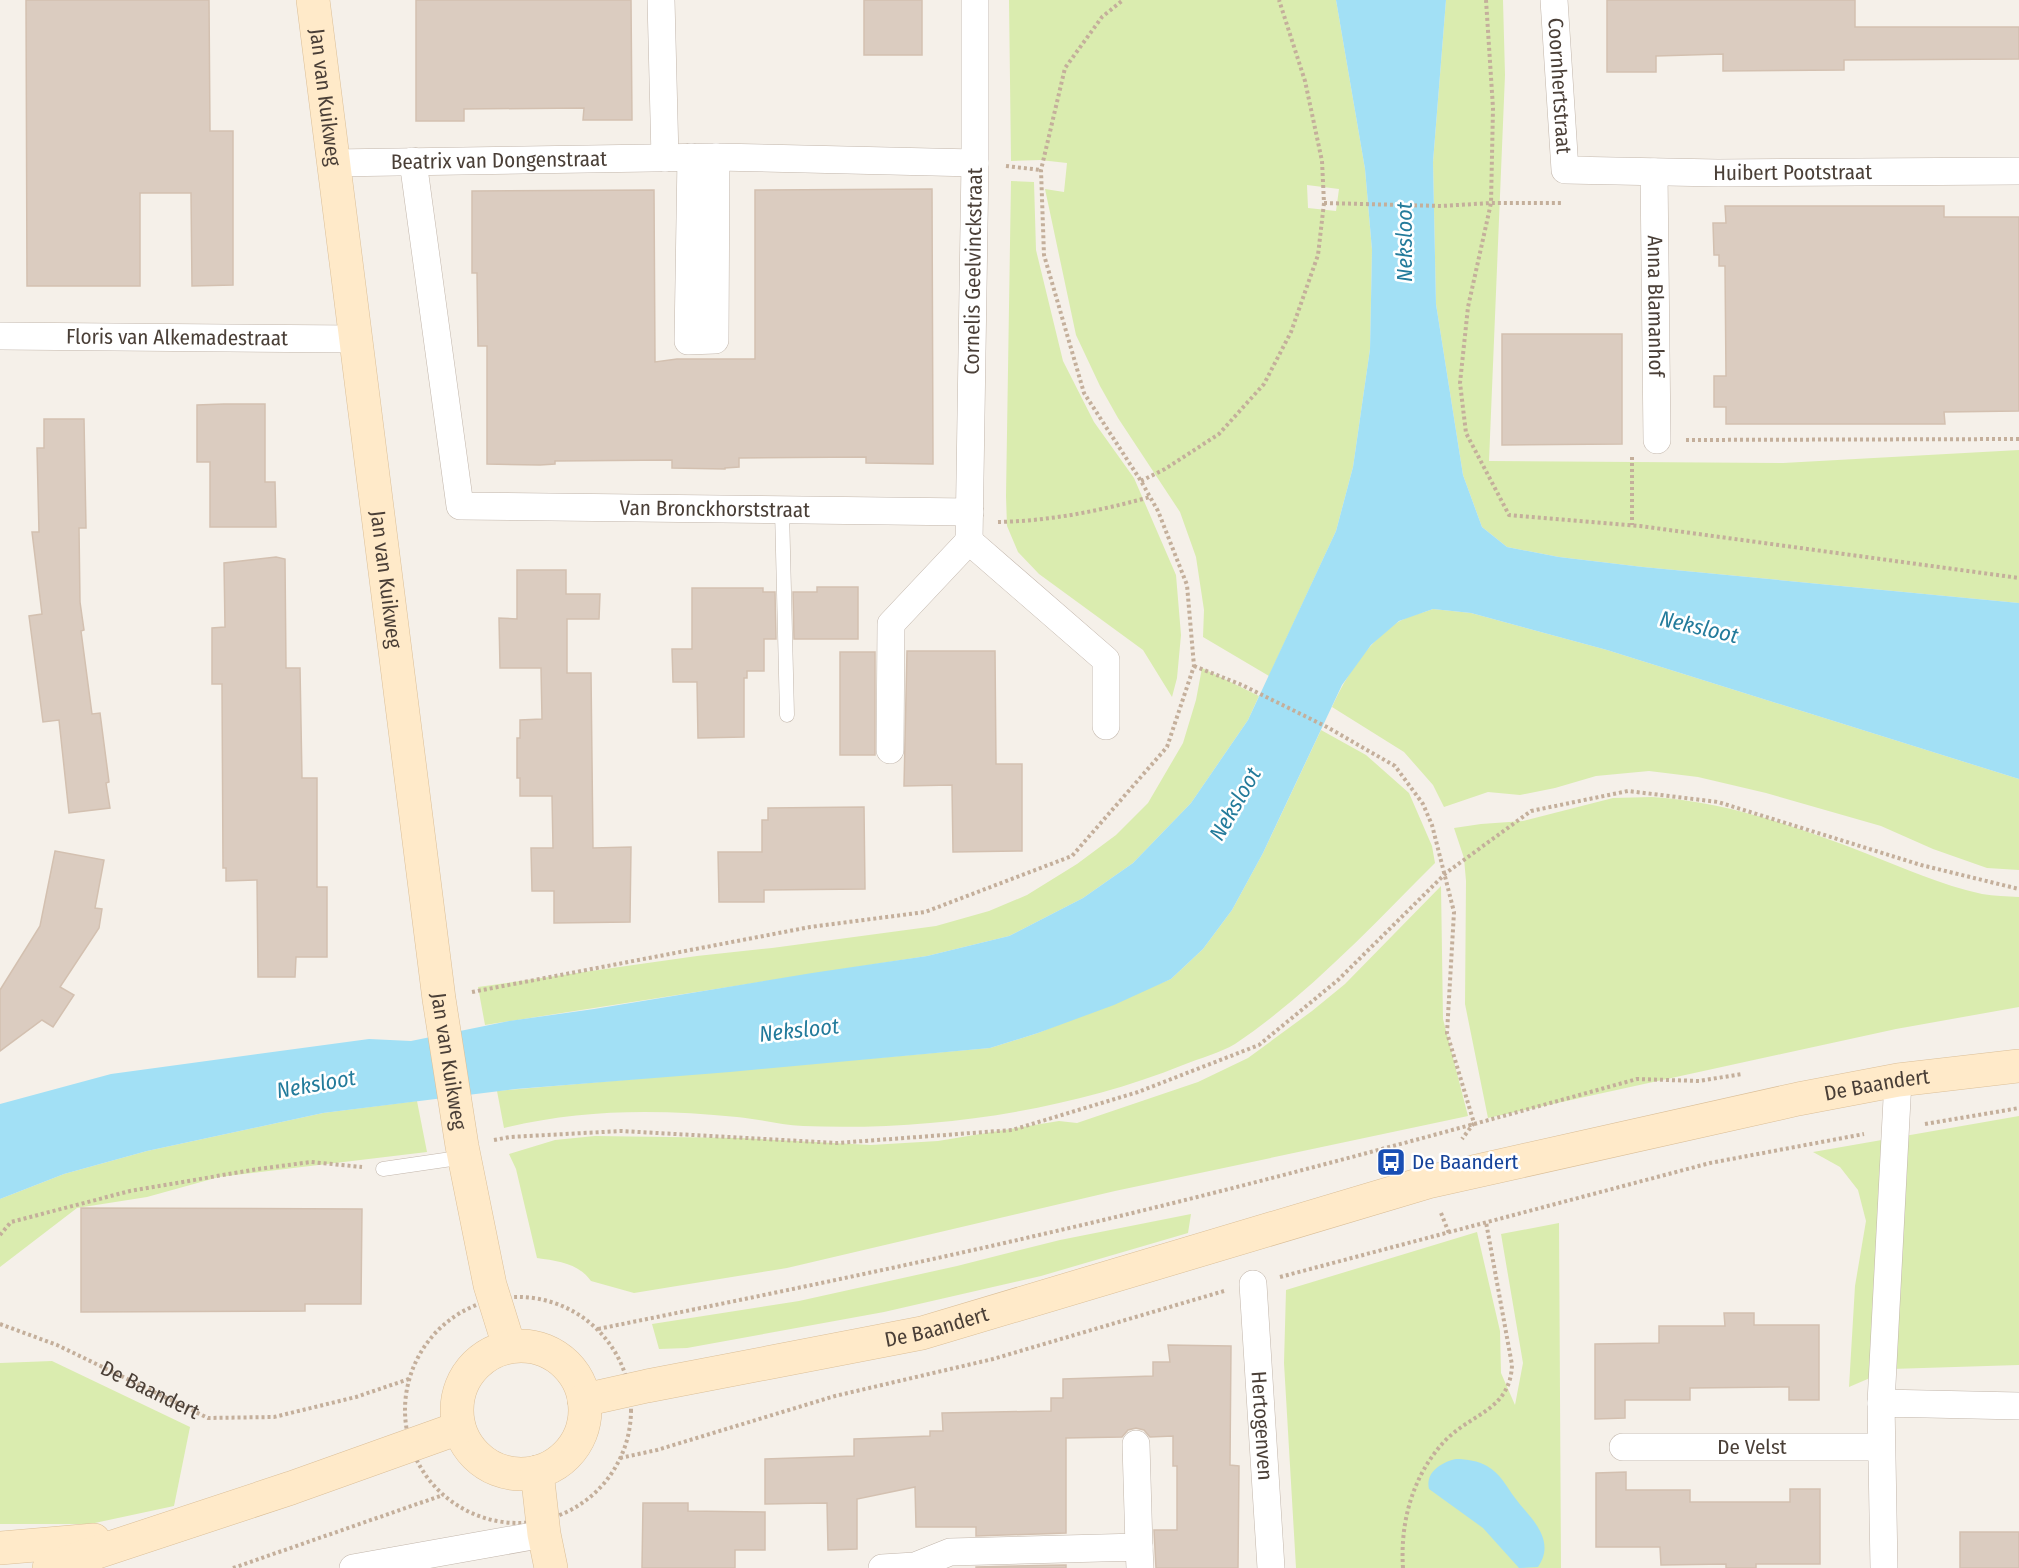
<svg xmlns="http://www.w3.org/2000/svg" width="2019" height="1568" font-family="'Fira Sans Condensed',sans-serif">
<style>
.green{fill:#daecaf;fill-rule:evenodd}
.water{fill:#a2e0f5}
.building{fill:#dbccc0;stroke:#d3c0b0;stroke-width:1.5}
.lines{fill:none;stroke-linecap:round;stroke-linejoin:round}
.lane-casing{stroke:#c2b6ab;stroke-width:15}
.street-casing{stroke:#c2b6ab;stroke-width:28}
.secondary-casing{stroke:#dbbf98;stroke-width:34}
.path{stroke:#c4af9b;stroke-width:4;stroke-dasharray:3 3;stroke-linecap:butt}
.lane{stroke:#fff;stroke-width:14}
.street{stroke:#fff;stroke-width:27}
.secondary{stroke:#ffeac9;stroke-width:33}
.labels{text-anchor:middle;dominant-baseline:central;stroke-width:5;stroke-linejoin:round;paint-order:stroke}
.street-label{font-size:21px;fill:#4a3f37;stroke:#fff}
.transit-label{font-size:21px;fill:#164399;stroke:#fff;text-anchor:start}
.water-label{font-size:22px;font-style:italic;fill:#237b9b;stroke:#fff}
</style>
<rect width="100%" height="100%" fill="#f5f0e9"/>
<g class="green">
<path d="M 1009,0 L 1336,0 L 1365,169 L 1372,250 L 1370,349 L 1353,467 L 1336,531 L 1269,676 L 1203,637 L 1204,610 L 1196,557 L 1180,512 L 1118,418 L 1100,386 L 1076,335 L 1045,189 L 1064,192 L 1067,163 L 1040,160 L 1011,161 ZM 1307,185 L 1339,189 L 1336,211 L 1308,208 Z"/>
<path d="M 1446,0 L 1503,0 L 1505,75 L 1489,461 L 1783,463 L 2019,450 L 2019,603 L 1643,567 L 1559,557 L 1507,547 L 1482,527 L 1463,475 L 1436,304 L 1433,162 Z"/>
<path d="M 1011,181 L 1034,182 L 1036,250 L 1063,361 L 1094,422 L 1134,478 L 1176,575 L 1181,635 L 1177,678 L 1172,697 L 1143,650 L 1039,574 L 1018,552 L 1007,526 L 1006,496 Z"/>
<path d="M 1433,609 L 1471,613 L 1607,650 L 2019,779 L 2019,870 L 1987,868 L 1933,849 L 1881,826 L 1766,793 L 1698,777 L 1649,771 L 1596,776 L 1555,788 L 1520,795 L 1488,792 L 1444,807 L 1433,785 L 1404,752 L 1332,707 C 1346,675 1368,642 1398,622 C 1408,616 1422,613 1433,609 Z"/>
<path d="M 1202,668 L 1259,696 L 1248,720 L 1191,803 L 1133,863 L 1083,898 L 1009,936 L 927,956 L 485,1025 L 478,987 L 697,956 L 772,948 L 936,926 L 989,911 L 1027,895 L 1077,864 L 1116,835 L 1148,803 L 1183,743 L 1196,700 Z"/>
<path d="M 1321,730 L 1366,755 L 1409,793 L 1432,846 L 1435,863 C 1373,925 1308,995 1235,1044 C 1220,1053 1200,1058 1183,1065 C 1066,1112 929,1131 803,1126 C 781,1125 759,1119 737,1117 C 658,1109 581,1109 504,1128 L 497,1091 L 990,1048 L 1038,1033 L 1171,979 L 1203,949 L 1232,910 L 1263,853 Z"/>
<path d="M 1652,797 C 1724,801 1798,827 1865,853 C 1904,868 1941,885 1982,894 C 1994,896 2007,896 2019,897 L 2019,1007 L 1896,1029 L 1488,1118 L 1465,1004 L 1466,881 L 1464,858 L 1454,828 L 1481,824 L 1523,821 L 1613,798 Z"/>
<path d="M 1441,886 L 1443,1019 L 1468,1116 L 1115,1191 L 787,1268 L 634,1293 L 591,1281 C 578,1263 558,1261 537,1258 L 516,1169 L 509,1154 L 555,1140 L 595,1136 L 741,1138 L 871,1145 L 938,1141 L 1059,1121 L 1077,1123 L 1198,1082 L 1248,1058 L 1312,1011 L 1345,984 Z"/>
<path d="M 417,1101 L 427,1152 L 219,1177 L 147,1197 L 77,1208 L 0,1267 L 0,1199 L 64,1174 L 147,1151 L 323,1113 Z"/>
<path d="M 2019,1116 L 2019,1365 L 1891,1369 L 1849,1387 L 1855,1286 L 1866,1221 L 1858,1190 L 1840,1167 L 1813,1152 Z"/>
<path d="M 1191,1214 L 1188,1233 L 1041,1276 L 884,1312 L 687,1348 L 659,1349 L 652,1324 L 799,1301 L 957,1266 L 1060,1240 Z"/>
<path d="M 1559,1223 L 1561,1568 L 1296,1568 L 1284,1363 L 1286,1290 L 1477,1232 L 1500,1331 L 1501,1373 L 1515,1405 L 1523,1363 L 1501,1234 Z"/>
<path d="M 52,1361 L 190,1427 L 174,1506 L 90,1524 L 0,1524 L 0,1363 Z"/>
</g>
<g class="water">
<path d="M 1336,0 L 1446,0 L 1433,162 L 1436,304 L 1463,475 L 1482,527 L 1507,547 L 1559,557 L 1643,567 L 2019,603 L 2019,779 L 1607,650 L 1471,613 L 1433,609 L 1399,621 L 1371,645 L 1342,685 L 1263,853 L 1232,910 L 1203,949 L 1171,979 L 1114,1005 L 1038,1033 L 990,1048 L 730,1072 L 516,1089 L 323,1113 L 147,1151 L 64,1174 L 0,1199 L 0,1104 L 111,1074 L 369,1039 L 411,1041 L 509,1021 L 594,1009 L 812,973 L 927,956 L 1009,936 L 1083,898 L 1133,863 L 1191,803 L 1248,720 L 1336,531 L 1353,467 L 1370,349 L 1372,250 L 1365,169 Z"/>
<path d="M 1456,1459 C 1467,1459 1478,1461 1487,1466 C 1501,1474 1506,1486 1515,1498 C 1530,1518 1557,1539 1538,1567 L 1519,1568 L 1483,1528 L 1429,1489 C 1425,1472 1442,1462 1456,1459 Z"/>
</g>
<g class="building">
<path d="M 26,0 L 209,0 L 210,131 L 233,131 L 233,285 L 192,286 L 191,193 L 140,193 L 140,286 L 27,286 Z"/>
<path d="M 416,0 L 631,0 L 632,120 L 583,120 L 584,108 L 464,109 L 464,121 L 416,121 Z"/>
<rect x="864" y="0" width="58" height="55"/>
<path d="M 1607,0 L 1855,0 L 1855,27 L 2019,27 L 2019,59 L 1844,60 L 1844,70 L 1723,71 L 1723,54 L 1656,56 L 1656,72 L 1607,72 Z"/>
<path d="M 932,189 L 933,464 L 866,463 L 866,457 L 739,458 L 739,467 L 725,468 L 725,469 L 672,468 L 672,460 L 555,461 L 555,464 L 540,465 L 487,464 L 487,346 L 478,346 L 477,273 L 472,273 L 472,191 L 654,190 L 655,362 L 677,359 L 755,359 L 755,190 Z"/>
<path d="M 1725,206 L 1944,206 L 1944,217 L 2019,217 L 2019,411 L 1944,412 L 1945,424 L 1726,424 L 1726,407 L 1714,407 L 1714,376 L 1726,376 L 1725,266 L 1719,266 L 1719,255 L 1714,255 L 1713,223 L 1726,223 Z"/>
<path d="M 1502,334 L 1622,334 L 1622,444 L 1502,445 Z"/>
<path d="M 224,404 L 265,404 L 265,482 L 275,482 L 276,527 L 210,527 L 210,462 L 197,462 L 197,405 Z"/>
<path d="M 44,419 L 84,419 L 86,528 L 79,528 L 80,602 L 84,630 L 81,631 L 92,714 L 100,713 L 109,782 L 106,783 L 110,808 L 69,813 L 59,720 L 43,722 L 29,616 L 42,614 L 32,532 L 39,532 L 37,448 L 44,448 Z"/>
<path d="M 276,557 L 285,559 L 286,668 L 300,668 L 302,778 L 317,778 L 317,887 L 327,887 L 327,957 L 296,957 L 295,977 L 258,977 L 257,880 L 226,881 L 226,868 L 223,868 L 222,684 L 212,684 L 212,628 L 225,627 L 224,563 Z"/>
<path d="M 517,570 L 566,570 L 566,594 L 600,594 L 599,619 L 567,619 L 567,673 L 591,673 L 593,848 L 631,847 L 630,922 L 554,923 L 554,891 L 532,891 L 531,848 L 553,848 L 552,796 L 520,796 L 520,778 L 517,778 L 517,738 L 520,738 L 520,720 L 542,719 L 541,668 L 500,668 L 499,618 L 517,619 Z"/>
<path d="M 817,587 L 858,587 L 858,639 L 794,639 L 793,592 L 817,592 Z"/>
<path d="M 692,588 L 763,588 L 763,592 L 775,592 L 776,639 L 764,639 L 764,671 L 747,671 L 747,678 L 744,678 L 744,737 L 698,738 L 697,682 L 673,682 L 672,649 L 692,649 Z"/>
<path d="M 907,651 L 995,651 L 996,764 L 1022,764 L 1022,851 L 953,852 L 952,785 L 904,786 Z"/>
<rect x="840" y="652" width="35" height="103"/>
<path d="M 864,807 L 865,889 L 764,890 L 764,902 L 719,902 L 718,852 L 762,852 L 762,820 L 768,820 L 768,808 Z"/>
<path d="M 55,851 L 104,860 L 95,908 L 102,909 L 99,928 L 60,987 L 74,995 L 53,1027 L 42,1020 L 0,1051 L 0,990 L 40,926 Z"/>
<path d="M 81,1208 L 362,1209 L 361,1304 L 305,1304 L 305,1311 L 81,1312 Z"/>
<path d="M 1724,1313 L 1754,1313 L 1754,1325 L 1819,1325 L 1819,1400 L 1789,1400 L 1789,1387 L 1690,1388 L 1690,1400 L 1625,1400 L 1625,1418 L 1595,1419 L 1595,1344 L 1659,1343 L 1659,1326 L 1725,1326 Z"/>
<path d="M 1168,1345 L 1231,1346 L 1230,1465 L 1239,1466 L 1238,1568 L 1156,1568 L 1154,1530 L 1177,1530 L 1177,1466 L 1173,1466 L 1173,1436 L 1150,1437 L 1144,1430 L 1136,1428 L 1128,1430 L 1122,1437 L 1066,1438 L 1066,1533 L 976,1536 L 976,1527 L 916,1527 L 915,1487 L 857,1499 L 857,1549 L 828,1550 L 827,1503 L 765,1504 L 765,1459 L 854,1456 L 854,1439 L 930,1436 L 930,1431 L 943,1431 L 942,1413 L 1051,1411 L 1051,1398 L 1063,1398 L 1063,1379 L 1153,1376 L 1153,1362 L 1170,1362 Z"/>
<path d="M 1626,1472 L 1626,1490 L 1690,1490 L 1690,1502 L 1790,1502 L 1790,1489 L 1820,1489 L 1820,1564 L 1756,1564 L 1756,1568 L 1726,1568 L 1726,1564 L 1661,1565 L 1660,1547 L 1596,1547 L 1596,1473 Z"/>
<path d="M 643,1503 L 688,1503 L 688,1511 L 765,1512 L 765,1550 L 735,1550 L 735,1568 L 642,1568 Z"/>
<rect x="1960" y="1532" width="59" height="36"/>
<path d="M 1066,1565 L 1066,1568 L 976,1568 L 976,1567 Z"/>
</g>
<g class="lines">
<g class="lane-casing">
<g id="lane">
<path d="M 782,510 L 787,715"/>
<path d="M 383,1169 L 465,1157"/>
</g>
</g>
<g class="street-casing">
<g id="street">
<path d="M 661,0 L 665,158"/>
<path id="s2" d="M 1554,0 L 1565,170 L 1718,173 L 2019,171"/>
<path d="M 691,157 L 688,341 L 715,340 L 716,157"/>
<path id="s3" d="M 413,161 L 460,506 L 970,512"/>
<path id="s4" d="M 334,163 L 716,157 L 975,163"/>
<path id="s5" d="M 1654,172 L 1657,440"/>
<path id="s6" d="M 0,336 L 355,339"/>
<path id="s7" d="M 969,541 L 975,163 L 975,0"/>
<path d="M 890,750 L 891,624 L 969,541 L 1106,660 L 1106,726"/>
<path id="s8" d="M 1253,1284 L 1271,1568"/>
<path d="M 1881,1403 L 1898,1080"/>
<path d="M 1136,1444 L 1139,1547"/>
<path id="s9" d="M 1623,1447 L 1881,1447"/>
<path d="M 353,1568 L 544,1534"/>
<path d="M 882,1568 L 915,1566 L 950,1552 L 1139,1547 L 1140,1568"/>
<path d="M 1884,1568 L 1881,1403 L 2019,1406"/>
</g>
</g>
<g class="secondary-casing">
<g id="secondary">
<path id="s10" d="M 313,0 L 439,999 L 462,1146 L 490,1285 L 509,1346"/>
<circle cx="521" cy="1410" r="64"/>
<path id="s11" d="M 584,1400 L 647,1386 L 922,1333 L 1428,1182 L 1798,1099 L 1898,1080 L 2019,1066"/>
<path d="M 537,1472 L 544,1534 L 551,1568"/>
<path d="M 0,1548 L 94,1540"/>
<path d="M 49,1568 L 291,1488 L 459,1428"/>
</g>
</g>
<g class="path">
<path d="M 1486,0 L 1493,108 L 1491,203 L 1468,307 L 1460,383 L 1466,433 L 1509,515 L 1640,526 L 2019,578"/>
<path d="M 1006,166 L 1041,170"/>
<path d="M 1324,203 L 1441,206 L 1491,203 L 1561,203 L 1561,201"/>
<path d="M 1686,440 L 2019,439"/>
<path d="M 1632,457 L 1632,525"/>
<path d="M 1141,481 L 1165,469 L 1219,434 L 1264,384 L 1291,332 L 1318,255 L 1324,203 L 1322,161 L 1305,81 L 1279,0"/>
<path d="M 998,522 C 1050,521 1099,511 1150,497"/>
<path d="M 1194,666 L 1242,685 L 1327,727 L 1395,766 L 1423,804 L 1432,825 L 1454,912 L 1447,1033 L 1474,1123 L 1462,1139"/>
<path d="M 472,992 L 810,927 L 925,912 L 1072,856 L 1167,747 L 1194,666 L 1187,585 L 1158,511 L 1141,481 L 1084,393 L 1044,255 L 1041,170 L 1065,68 L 1102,17 L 1123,0"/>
<path d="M 1925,1124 L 2019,1108"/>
<path d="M 494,1140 L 510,1137 L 621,1131 L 837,1143 L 1012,1130 L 1138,1092 L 1259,1045 L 1338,980 L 1446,873 L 1531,811 L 1628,791 L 1718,802 L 1921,865 L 2019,889"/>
<path d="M 1441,1213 L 1449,1233"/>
<path d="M 0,1235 L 11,1222 L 130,1191 L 258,1169 L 311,1162 L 362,1167"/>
<path d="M 1280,1277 L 1710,1163 L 1864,1134"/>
<circle cx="518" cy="1410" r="113"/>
<path id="s1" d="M 0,1324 L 57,1345 L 208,1418 L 274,1417 L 356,1397 L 409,1379"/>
<path d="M 598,1329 C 745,1299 893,1269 1039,1235 C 1240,1189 1439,1134 1637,1079 L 1699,1081 L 1742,1074"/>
<path d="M 620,1458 L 657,1450 L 835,1396 L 993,1359 L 1224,1291"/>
<path d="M 233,1568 L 443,1495"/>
<path d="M 1403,1568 C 1400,1523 1412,1478 1442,1444 C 1469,1413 1510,1412 1512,1365 L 1486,1222"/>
</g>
<use href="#lane" class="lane"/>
<use href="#street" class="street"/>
<use href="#secondary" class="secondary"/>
</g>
<defs>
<g id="bus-square" transform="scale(1.5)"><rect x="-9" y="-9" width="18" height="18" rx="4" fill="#1a4fb4" stroke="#fff"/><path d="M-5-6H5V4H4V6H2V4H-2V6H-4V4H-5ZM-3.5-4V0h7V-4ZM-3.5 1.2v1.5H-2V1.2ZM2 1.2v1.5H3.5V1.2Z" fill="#fff"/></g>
</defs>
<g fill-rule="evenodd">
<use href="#bus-square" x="1391" y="1162"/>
</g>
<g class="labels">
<g class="street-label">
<text stroke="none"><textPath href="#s2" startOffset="86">Coornhertstraat</textPath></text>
<text stroke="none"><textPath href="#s10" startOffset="98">Jan van Kuikweg</textPath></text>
<text stroke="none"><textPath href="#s4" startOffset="165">Beatrix van Dongenstraat</textPath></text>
<text stroke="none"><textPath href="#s2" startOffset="398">Huibert Pootstraat</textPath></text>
<text stroke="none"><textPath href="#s7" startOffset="270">Cornelis Geelvinckstraat</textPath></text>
<text stroke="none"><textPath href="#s5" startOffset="134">Anna Blamanhof</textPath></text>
<text stroke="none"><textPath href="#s6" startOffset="177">Floris van Alkemadestraat</textPath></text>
<text stroke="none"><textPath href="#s3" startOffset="603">Van Bronckhorststraat</textPath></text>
<text stroke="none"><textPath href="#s10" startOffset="584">Jan van Kuikweg</textPath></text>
<text stroke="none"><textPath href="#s10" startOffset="1070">Jan van Kuikweg</textPath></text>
<text stroke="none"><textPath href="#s11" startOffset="1332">De Baandert</textPath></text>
<text stroke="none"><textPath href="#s11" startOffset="360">De Baandert</textPath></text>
<text stroke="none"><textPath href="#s1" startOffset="164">De Baandert</textPath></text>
<text stroke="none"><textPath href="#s8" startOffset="142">Hertogenven</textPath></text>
<text stroke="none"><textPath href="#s9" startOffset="129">De Velst</textPath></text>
</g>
<g class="transit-label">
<text x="1412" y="1162">De Baandert</text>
</g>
<g class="water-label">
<text transform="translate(1404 242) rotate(-90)">Neksloot</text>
<text transform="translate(1699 627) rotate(13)">Neksloot</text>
<text transform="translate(1235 804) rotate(-60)">Neksloot</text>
<text transform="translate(799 1030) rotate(-6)">Neksloot</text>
<text transform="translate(316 1084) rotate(-10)">Neksloot</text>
</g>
</g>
</svg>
